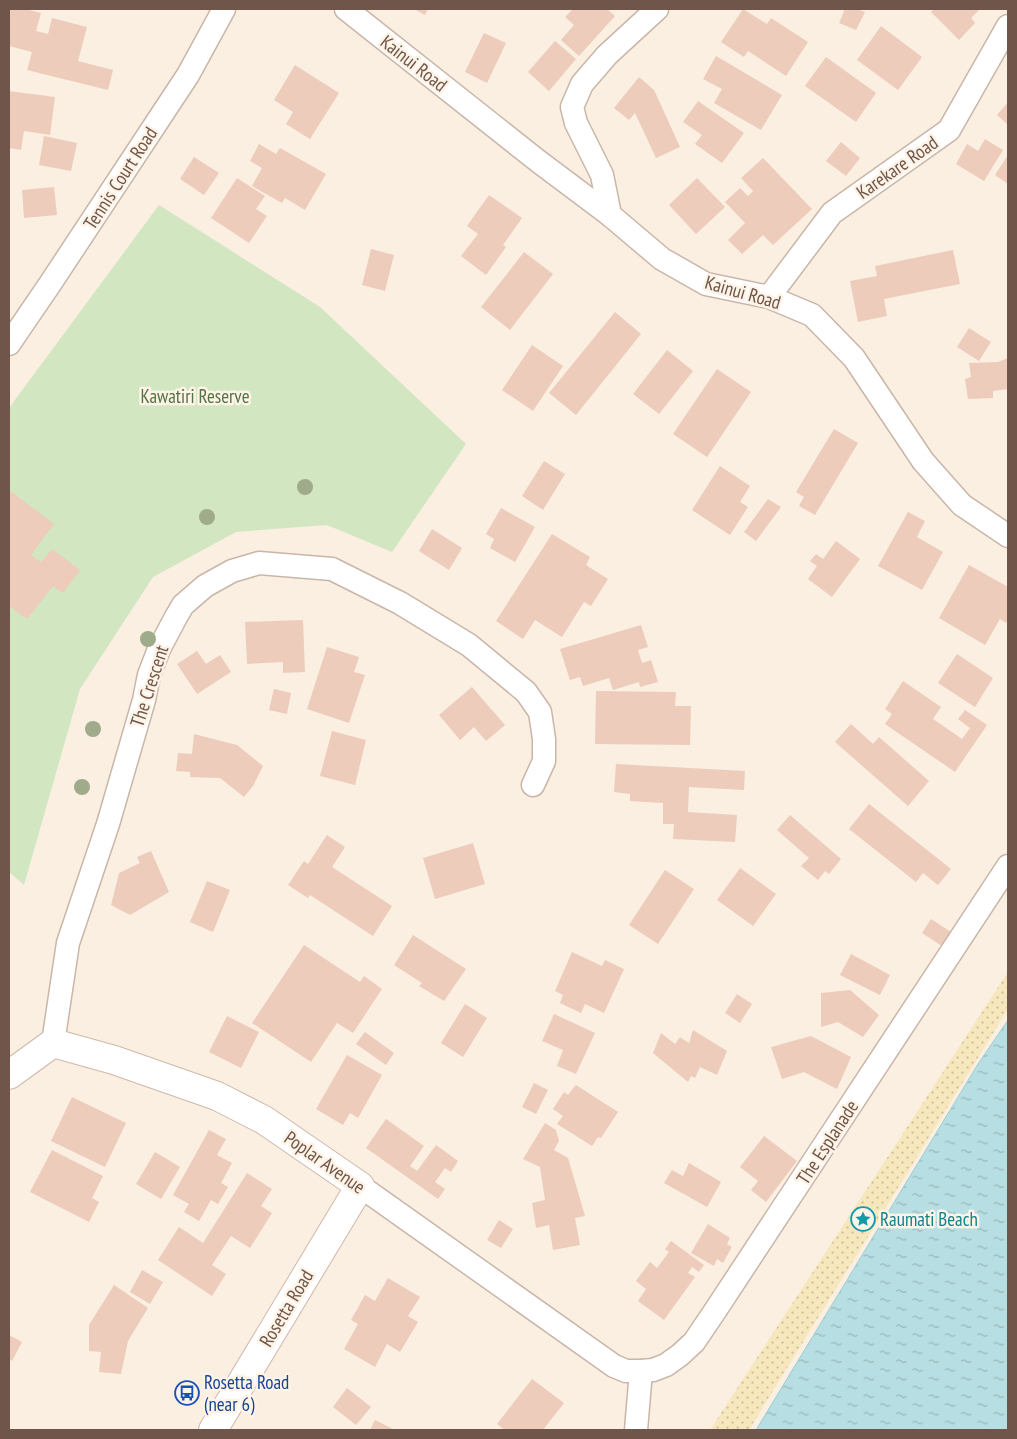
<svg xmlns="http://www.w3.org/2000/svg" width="1017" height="1439" font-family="'PT Sans Narrow',sans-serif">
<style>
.sand{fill:url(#sand-dots)}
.park{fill:#d2e6c1}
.water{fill:url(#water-ripples);stroke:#9ecdd3}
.building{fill:#edccbb}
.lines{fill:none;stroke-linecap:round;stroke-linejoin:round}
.minor-casing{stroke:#c9b6a9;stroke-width:25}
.secondary-casing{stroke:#cfb8a9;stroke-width:30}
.minor{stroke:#fff;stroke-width:22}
.secondary{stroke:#fff;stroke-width:28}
.tree{fill:#9fab8a}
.labels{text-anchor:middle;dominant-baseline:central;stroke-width:5;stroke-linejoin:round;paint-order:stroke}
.street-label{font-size:19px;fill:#6f554a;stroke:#fdf3e6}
.park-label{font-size:19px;fill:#547443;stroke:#fdf3e6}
.culture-label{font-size:19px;fill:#0d838f;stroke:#fdf3e6;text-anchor:start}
.transit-label{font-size:19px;fill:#164399;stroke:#fdf3e6;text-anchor:start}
</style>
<defs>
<pattern id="sand-dots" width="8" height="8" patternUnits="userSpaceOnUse" patternTransform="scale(1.25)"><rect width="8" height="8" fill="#f7e7bd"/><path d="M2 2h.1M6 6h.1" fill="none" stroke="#ccbe9c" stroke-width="1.8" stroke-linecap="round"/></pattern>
<pattern id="water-ripples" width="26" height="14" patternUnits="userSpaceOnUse" patternTransform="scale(1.25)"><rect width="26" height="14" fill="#b7dee2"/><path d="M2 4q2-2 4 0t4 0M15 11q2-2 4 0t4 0" fill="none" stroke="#99b7b9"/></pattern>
</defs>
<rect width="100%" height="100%" fill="#faefe1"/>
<path class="sand" d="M 1008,972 L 1008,1009 L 749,1430 L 710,1430 Z"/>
<path class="park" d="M 159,205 L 320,307 L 466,444 L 392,552 L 327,525 L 236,532 L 153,577 L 80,689 L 24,885 L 9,872 L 9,408 Z"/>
<path class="water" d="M 1008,1020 L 1008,1430 L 756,1430 L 978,1064 Z"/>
<g class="building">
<path d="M 9,9 L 25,9 L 41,13 L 36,31 L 48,34 L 52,18 L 87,27 L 78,61 L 113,70 L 108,90 L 27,70 L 32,52 L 9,46 Z"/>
<path d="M 414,9 L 428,9 L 425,15 Z"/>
<path d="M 573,9 L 607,9 L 615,16 L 579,56 L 561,40 L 574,25 L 565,17 Z"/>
<path d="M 743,9 L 767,24 L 771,18 L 808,42 L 786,76 L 748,51 L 744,57 L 721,42 Z"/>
<path d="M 845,9 L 857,9 L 865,12 L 856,30 L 839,23 Z"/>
<path d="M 934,9 L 980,9 L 971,18 L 975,23 L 959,40 L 931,12 Z"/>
<path d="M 881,26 L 922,57 L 898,90 L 857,60 Z"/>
<path d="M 484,33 L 506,43 L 487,83 L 465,72 Z"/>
<path d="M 555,41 L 576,59 L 549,91 L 528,72 Z"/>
<path d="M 716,56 L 782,95 L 761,130 L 714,103 L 722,89 L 703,79 Z"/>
<path d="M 826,57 L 876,93 L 856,122 L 805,86 Z"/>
<path d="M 295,65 L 339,93 L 310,139 L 286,124 L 293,112 L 274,100 Z"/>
<path d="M 639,77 L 654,90 L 680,147 L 656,158 L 635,113 L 629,120 L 614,108 Z"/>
<path d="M 9,91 L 55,97 L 50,135 L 24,131 L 21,150 L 9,148 Z"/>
<path d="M 698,101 L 744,133 L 722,163 L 695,144 L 702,135 L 683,122 Z"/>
<path d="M 1008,102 L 1008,125 L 997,115 Z"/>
<path d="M 44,136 L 77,143 L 71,171 L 39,165 Z"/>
<path d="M 985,139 L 1003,150 L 984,181 L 956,164 L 967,144 L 978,151 Z"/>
<path d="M 841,142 L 860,158 L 846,176 L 826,161 Z"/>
<path d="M 259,144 L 276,154 L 280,148 L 326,174 L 305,210 L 285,198 L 282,203 L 252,186 L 262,168 L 250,161 Z"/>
<path d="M 1008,155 L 1008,184 L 995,175 Z"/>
<path d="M 194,157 L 219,173 L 204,195 L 180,179 Z"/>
<path d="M 763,158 L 812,209 L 773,245 L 763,235 L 742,254 L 728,240 L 745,223 L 725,202 L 740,188 L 748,196 L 753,191 L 741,178 Z"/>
<path d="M 237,178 L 265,196 L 256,209 L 267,216 L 249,243 L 211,218 Z"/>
<path d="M 697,178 L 725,207 L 696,234 L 669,205 Z"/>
<path d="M 54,187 L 57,215 L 24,218 L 22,190 Z"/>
<path d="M 489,195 L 522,218 L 503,245 L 506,247 L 486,275 L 461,256 L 478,234 L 467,226 Z"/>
<path d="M 371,249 L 394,255 L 385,291 L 362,285 Z"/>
<path d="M 953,250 L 960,284 L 884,299 L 887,316 L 858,322 L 850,281 L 877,276 L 875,266 Z"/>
<path d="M 524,252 L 553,274 L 510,330 L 481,307 Z"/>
<path d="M 615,312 L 641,334 L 576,415 L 549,393 Z"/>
<path d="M 969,328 L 991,342 L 979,361 L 957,347 Z"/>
<path d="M 532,345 L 563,366 L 533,411 L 502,390 Z"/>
<path d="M 667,350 L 693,371 L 659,414 L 633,394 Z"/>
<path d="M 1008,358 L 1008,389 L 993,391 L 993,398 L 968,399 L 965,379 L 971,377 L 969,363 L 998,362 Z"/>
<path d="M 717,369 L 751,392 L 707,457 L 673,434 Z"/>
<path d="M 834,429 L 858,443 L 815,515 L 799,506 L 804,497 L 796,492 Z"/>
<path d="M 544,461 L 565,474 L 543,510 L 522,496 Z"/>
<path d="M 720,466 L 750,486 L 740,502 L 748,507 L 730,535 L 692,510 Z"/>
<path d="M 9,490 L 54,524 L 31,555 L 41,562 L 52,549 L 80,570 L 63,593 L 53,586 L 27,619 L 9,606 Z"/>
<path d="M 768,499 L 781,507 L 756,541 L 744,532 Z"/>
<path d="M 501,508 L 535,527 L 515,562 L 490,548 L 494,539 L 486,534 Z"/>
<path d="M 908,512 L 925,521 L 917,537 L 943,552 L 922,590 L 878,566 Z"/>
<path d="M 432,529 L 462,548 L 449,570 L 419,551 Z"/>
<path d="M 552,534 L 590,557 L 586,565 L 608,579 L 591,606 L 584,602 L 562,637 L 535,620 L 523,639 L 496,621 Z"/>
<path d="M 836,541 L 860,559 L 832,597 L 808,579 L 817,566 L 810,561 L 816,554 L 823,559 Z"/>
<path d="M 969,565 L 1008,587 L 1008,618 L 1006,623 L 1000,619 L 985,645 L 939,618 Z"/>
<path d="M 303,620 L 305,672 L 283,673 L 283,662 L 247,664 L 245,622 Z"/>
<path d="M 641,625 L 648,647 L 638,650 L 642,663 L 651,660 L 658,682 L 640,687 L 639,682 L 613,690 L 609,678 L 583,686 L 580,677 L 570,680 L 560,649 Z"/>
<path d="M 327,647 L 359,657 L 354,672 L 365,675 L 349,723 L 307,709 Z"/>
<path d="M 197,651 L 206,664 L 220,655 L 231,672 L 197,694 L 177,664 Z"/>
<path d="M 957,654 L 993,678 L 975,707 L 938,683 Z"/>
<path d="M 903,681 L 941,707 L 933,719 L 962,739 L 970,728 L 958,719 L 965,710 L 987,725 L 955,772 L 885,724 L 892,714 L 885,709 Z"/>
<path d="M 472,687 L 505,725 L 486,741 L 474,727 L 460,740 L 439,715 Z"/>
<path d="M 274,689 L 291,693 L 287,714 L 269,710 Z"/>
<path d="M 596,691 L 676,692 L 675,706 L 691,706 L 690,745 L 595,744 Z"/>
<path d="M 851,724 L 873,744 L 879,737 L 929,781 L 908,806 L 835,742 Z"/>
<path d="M 332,731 L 366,740 L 355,785 L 320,776 Z"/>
<path d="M 194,734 L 237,745 L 263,766 L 253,786 L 244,797 L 220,778 L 190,777 L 190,772 L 176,771 L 178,753 L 192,754 Z"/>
<path d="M 616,764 L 745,771 L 744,790 L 689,787 L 688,812 L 737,815 L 735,842 L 673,839 L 674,824 L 663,824 L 663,803 L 630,801 L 630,794 L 614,792 Z"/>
<path d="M 869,804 L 951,869 L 938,885 L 923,873 L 916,882 L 849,829 Z"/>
<path d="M 790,815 L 841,859 L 829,874 L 825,871 L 818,880 L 801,866 L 809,858 L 777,830 Z"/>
<path d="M 327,835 L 345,847 L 332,867 L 392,906 L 373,936 L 310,895 L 308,898 L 288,885 L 304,861 L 308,864 Z"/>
<path d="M 473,843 L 485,884 L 435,899 L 423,858 Z"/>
<path d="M 151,851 L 169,892 L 130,915 L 111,905 L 119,873 L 140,863 L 137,857 Z"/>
<path d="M 740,868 L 776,894 L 753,926 L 717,900 Z"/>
<path d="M 665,870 L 694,889 L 658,944 L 629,925 Z"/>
<path d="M 207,881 L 230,890 L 213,932 L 190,922 Z"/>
<path d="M 931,919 L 951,932 L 942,946 L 922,933 Z"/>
<path d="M 413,935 L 466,969 L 444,1001 L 419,986 L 422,983 L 394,965 Z"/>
<path d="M 304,945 L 360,982 L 364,976 L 382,989 L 353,1033 L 337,1023 L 311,1062 L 252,1023 Z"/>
<path d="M 572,952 L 602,966 L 605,960 L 624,969 L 604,1013 L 585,1004 L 581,1013 L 560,1003 L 563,995 L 555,991 Z"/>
<path d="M 851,954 L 890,975 L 880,995 L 840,975 Z"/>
<path d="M 850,990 L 879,1015 L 863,1037 L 838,1022 L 821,1027 L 821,993 Z"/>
<path d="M 737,994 L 752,1004 L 740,1023 L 725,1013 Z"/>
<path d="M 465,1004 L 487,1018 L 463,1057 L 441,1043 Z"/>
<path d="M 554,1014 L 595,1033 L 576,1074 L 557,1066 L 563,1050 L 542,1041 Z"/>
<path d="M 227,1016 L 259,1032 L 241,1068 L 209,1052 Z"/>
<path d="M 693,1030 L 727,1051 L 717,1075 L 700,1067 L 695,1078 L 691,1076 L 688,1082 L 653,1053 L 661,1033 L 675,1044 L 680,1037 L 689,1043 Z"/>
<path d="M 365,1032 L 394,1053 L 386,1065 L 356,1044 Z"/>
<path d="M 811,1036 L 851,1057 L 837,1089 L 804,1072 L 782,1079 L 771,1047 Z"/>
<path d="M 347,1055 L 382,1075 L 358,1118 L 350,1113 L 343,1125 L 316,1109 Z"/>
<path d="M 534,1083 L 548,1090 L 536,1114 L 522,1107 Z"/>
<path d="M 576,1085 L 618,1112 L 601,1138 L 598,1137 L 592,1146 L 557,1124 L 563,1116 L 553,1109 L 564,1092 L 568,1095 Z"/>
<path d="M 72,1097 L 126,1123 L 105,1167 L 51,1141 Z"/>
<path d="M 386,1119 L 424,1146 L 410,1166 L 417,1171 L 436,1145 L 458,1161 L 451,1172 L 445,1168 L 435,1182 L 445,1189 L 438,1199 L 366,1148 Z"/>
<path d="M 545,1123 L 556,1130 L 559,1141 L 554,1150 L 568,1158 L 585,1216 L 575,1218 L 580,1245 L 553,1250 L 549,1225 L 536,1228 L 532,1203 L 545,1200 L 540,1167 L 523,1159 Z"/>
<path d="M 209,1130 L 226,1139 L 217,1155 L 232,1163 L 221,1183 L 228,1187 L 218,1204 L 211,1200 L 199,1221 L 184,1212 L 189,1204 L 173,1195 Z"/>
<path d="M 764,1136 L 797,1161 L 766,1202 L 751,1190 L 758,1181 L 740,1167 Z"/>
<path d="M 52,1150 L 103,1176 L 92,1198 L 99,1202 L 89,1222 L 30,1192 Z"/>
<path d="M 155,1152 L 180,1167 L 161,1199 L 136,1184 Z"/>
<path d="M 689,1163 L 721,1182 L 707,1207 L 664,1183 L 672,1170 L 683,1176 Z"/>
<path d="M 247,1173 L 272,1189 L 261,1206 L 272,1213 L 250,1248 L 231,1236 L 212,1265 L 226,1274 L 212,1296 L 158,1260 L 179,1227 L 203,1243 Z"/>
<path d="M 499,1220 L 513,1229 L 501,1248 L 487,1240 Z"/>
<path d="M 708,1224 L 730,1238 L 727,1244 L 732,1247 L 723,1263 L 717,1259 L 714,1266 L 691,1253 Z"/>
<path d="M 671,1241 L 704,1265 L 699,1272 L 692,1267 L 688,1273 L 695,1277 L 664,1320 L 638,1301 L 646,1289 L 636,1281 L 650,1262 L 657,1268 L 669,1252 L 665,1249 Z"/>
<path d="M 142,1270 L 163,1282 L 150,1304 L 130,1292 Z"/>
<path d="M 388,1278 L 420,1297 L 408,1316 L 418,1322 L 400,1352 L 387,1344 L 375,1367 L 344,1349 L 358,1324 L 351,1320 L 365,1295 L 375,1301 Z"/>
<path d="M 114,1285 L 148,1308 L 128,1341 L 121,1374 L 99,1372 L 101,1352 L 89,1351 L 89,1325 Z"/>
<path d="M 9,1335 L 22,1342 L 12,1361 L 9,1359 Z"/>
<path d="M 532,1379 L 564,1403 L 543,1430 L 505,1430 L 497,1424 Z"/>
<path d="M 347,1388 L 371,1407 L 356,1425 L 333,1407 Z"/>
<path d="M 375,1420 L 395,1430 L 370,1430 Z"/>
</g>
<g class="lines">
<g class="minor-casing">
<g id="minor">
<path d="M 346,9 L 538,161 L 610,215 L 662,259 L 706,284 L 769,297 L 812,315 L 854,358 L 923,461 L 962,505 L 1008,536"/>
<path d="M 610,215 L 602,175 L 576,123 L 572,107 L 582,84 L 607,55 L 657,9"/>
<path d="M 769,297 L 832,213 L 949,130 L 1008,26"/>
<path d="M 9,344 L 50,284 L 188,75 L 224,9"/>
<path d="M 53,1043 L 68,943 L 108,824 L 144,700 L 149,675 L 159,649 L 176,617 L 183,605 L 205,586 L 232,571 L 259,563 L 332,569 L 400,603 L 469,645 L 526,692 L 540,712 L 544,739 L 544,761 L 533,785"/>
<path d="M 360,1186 L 614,1366 L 626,1371 L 641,1371 L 653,1370 L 666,1365 L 680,1355 L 694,1342 L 715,1311 L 1008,866"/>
<path d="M 636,1430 L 641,1371"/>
</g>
</g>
<g class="secondary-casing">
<path id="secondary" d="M 9,1075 L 53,1043 L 114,1060 L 217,1096 L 264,1120 L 360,1186 L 213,1430"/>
</g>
<use href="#minor" class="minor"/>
<use href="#secondary" class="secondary"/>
</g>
<g class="tree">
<circle cx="305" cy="487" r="8"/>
<circle cx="207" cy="517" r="8"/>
<circle cx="148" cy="639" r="8"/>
<circle cx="93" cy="729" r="8"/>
<circle cx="82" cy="787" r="8"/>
</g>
<defs>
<g id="sight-ring" transform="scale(1.25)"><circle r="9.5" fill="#fdf3e6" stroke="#0f9aa8" stroke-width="1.5"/><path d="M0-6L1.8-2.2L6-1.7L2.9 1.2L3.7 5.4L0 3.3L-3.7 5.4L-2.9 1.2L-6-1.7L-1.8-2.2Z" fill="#0f9aa8"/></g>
<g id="bus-ring" transform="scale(1.25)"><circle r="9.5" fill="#fdf3e6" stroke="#1a4fb4" stroke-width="1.5"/><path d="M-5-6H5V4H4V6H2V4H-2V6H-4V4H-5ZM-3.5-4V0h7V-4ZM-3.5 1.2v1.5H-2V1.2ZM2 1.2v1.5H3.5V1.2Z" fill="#1a4fb4"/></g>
</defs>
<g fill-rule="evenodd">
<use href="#sight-ring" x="863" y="1219"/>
<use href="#bus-ring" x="187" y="1393"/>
</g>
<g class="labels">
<g class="street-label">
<text transform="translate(414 63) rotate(38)">Kainui Road</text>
<text transform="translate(897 167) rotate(-35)">Karekare Road</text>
<text transform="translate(120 178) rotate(-57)">Tennis Court Road</text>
<text transform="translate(743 292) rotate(16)">Kainui Road</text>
<text transform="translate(149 686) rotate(-72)">The Crescent</text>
<text transform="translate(827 1142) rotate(-57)">The Esplanade</text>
<text transform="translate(325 1162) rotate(35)">Poplar Avenue</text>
<text transform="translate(286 1308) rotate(-59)">Rosetta Road</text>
</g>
<g class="park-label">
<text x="195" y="396">Kawatiri Reserve</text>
</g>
<g class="culture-label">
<text x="880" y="1219">Raumati Beach</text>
</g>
<g class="transit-label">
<text x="204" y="1382">Rosetta Road<tspan x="204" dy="22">(near 6)</tspan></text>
</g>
</g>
<rect width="1017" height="1439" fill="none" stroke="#6f554a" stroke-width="20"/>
</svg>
